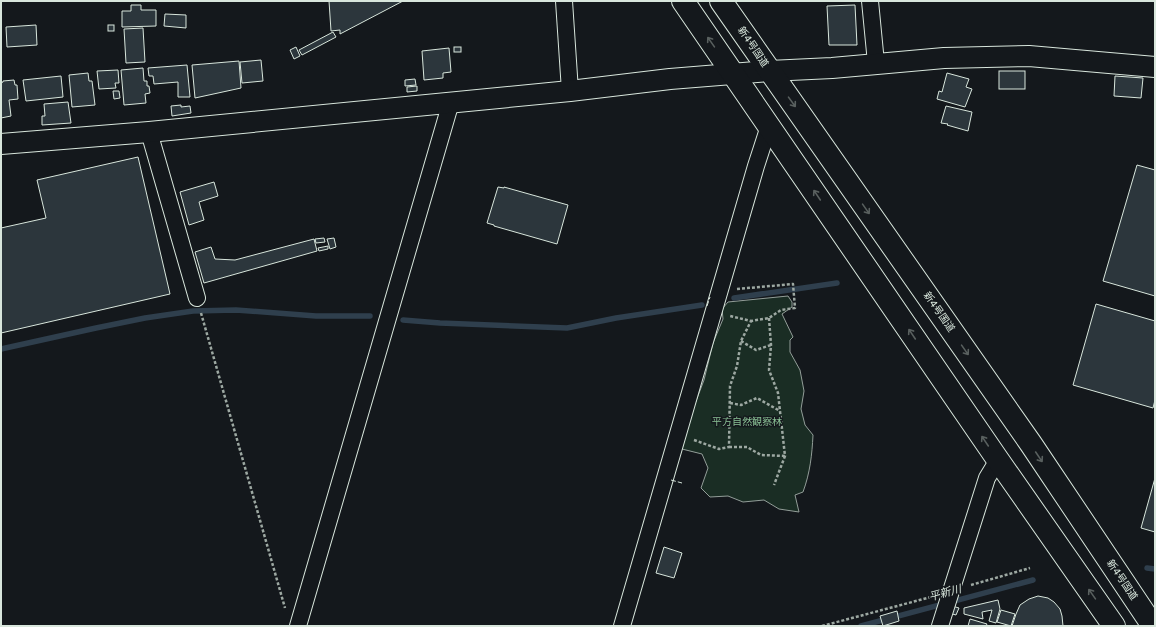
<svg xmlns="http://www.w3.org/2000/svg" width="1156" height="627" font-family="Rubik,'Noto Sans JP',sans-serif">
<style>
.green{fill:#1a2d24;stroke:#939e99}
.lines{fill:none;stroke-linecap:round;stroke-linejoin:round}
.stream{stroke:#2f3f4d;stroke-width:5.5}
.building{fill:#2c363c;stroke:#d8e6dc}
.minor-casing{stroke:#d8e6dc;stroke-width:18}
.tertiary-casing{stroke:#d8e6dc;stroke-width:22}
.trunk-casing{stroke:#d8e6dc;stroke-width:24}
.path{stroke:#9da8a2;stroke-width:2.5;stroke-dasharray:3 2;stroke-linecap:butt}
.minor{stroke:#14181c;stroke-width:16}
.tertiary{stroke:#14181c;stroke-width:20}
.trunk{stroke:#14181c;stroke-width:22}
.fence{stroke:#d8e6dc;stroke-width:1;stroke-dasharray:5 2;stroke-linecap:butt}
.oneway{stroke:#59605f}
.labels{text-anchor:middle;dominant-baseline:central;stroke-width:3;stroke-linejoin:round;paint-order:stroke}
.street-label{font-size:10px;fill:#d8e6dc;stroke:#14181c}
.park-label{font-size:10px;fill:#8ac095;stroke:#14181c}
.water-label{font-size:11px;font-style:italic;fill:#d8e6dc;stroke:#14181c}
</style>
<rect width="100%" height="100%" fill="#14181c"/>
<path class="green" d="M 788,296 L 792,302 L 792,307 L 782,314 L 793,337 L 790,340 L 790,352 L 800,370 L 804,391 L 801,409 L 805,425 L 813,435 C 812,455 810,473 803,492 L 795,495 L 799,512 L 779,509 L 764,500 L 743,502 L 728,496 L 710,497 L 701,488 L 708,468 L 702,454 L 682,449 L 690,417 L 704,380 L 713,343 L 723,319 L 722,309 L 728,302 Z"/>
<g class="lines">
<g class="stream">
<path d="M 734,298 L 837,283"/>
<path d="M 403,320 L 440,323 L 567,328 L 616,318 L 702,305"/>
<path d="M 1,349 L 96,328 L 145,318 L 193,311 L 236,310 L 316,316 L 370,316"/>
<path d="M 1147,568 L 1155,569"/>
<path d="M 861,626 L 1033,580"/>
</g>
</g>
<g class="building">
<path d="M 329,1 L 403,1 L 340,34 L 340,30 L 331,31 Z"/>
<path d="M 131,5 L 141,5 L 141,10 L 156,10 L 156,26 L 122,27 L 122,11 L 131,11 Z"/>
<path d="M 855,5 L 857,45 L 829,45 L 827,6 Z"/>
<path d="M 165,14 L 186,15 L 186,28 L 164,26 Z"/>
<path d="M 36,25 L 37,45 L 7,47 L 6,27 Z"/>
<rect x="108" y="25" width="6" height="6"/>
<path d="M 143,28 L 145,62 L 126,63 L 124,29 Z"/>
<path d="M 333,32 L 336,37 L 302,55 L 299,50 Z"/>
<path d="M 296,47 L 300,56 L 294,59 L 290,50 Z"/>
<rect x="454" y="47" width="7" height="5"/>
<path d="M 449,48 L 451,72 L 443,73 L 443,78 L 424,80 L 422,51 Z"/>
<path d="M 261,60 L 263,81 L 242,83 L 240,62 Z"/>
<path d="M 239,61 L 241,88 L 195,98 L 192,65 Z"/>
<path d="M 187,65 L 190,97 L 178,97 L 178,82 L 154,84 L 153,76 L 149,76 L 148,68 Z"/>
<path d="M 143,68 L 144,81 L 147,81 L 147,86 L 149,86 L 150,93 L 145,94 L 146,103 L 124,105 L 121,70 Z"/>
<path d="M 118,70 L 119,83 L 115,83 L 116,88 L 99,89 L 97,71 Z"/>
<rect x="999" y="71" width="26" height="18"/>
<path d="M 88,73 L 89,81 L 92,81 L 95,105 L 72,107 L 69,75 Z"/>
<path d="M 947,73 L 969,79 L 966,87 L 972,89 L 965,107 L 937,99 L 939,91 L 942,92 Z"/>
<path d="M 61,76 L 63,97 L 26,101 L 23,80 Z"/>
<path d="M 1115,76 L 1143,78 L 1141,98 L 1114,96 Z"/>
<path d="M 415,79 L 416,85 L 405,86 L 405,80 Z"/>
<path d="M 14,80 L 15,85 L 17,85 L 18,99 L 9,100 L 11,116 L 1,118 L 1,83 L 3,82 L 3,81 Z"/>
<path d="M 417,86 L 417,91 L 407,92 L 407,87 Z"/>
<path d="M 113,91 L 119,91 L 120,98 L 114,99 Z"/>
<path d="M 68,102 L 71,123 L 42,125 L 42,116 L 45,116 L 44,104 Z"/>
<path d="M 181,105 L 181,107 L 190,106 L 191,113 L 172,116 L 171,106 Z"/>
<path d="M 946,106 L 972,112 L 968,131 L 947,125 L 948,124 L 941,123 Z"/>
<path d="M 138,157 L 170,294 L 1,333 L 1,228 L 46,218 L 37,180 Z"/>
<path d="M 1137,165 L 1155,170 L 1155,296 L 1103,281 Z"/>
<path d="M 214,182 L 218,196 L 199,202 L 204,220 L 189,225 L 180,192 Z"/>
<path d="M 498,187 L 504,188 L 504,187 L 568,205 L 557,244 L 494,226 L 494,225 L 487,223 Z"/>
<path d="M 324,238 L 325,242 L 316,243 L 315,239 Z"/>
<path d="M 334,238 L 336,247 L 330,249 L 327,239 Z"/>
<path d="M 314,239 L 317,251 L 204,283 L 195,252 L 211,247 L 215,259 L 235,260 Z"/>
<path d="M 328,246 L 328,249 L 319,251 L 318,248 Z"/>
<path d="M 1096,304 L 1155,321 L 1155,400 L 1153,408 L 1073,385 Z"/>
<path d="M 1155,478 L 1155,532 L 1141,528 Z"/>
<path d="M 664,547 L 682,553 L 674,578 L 656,573 Z"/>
<path d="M 1038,596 L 1048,598 L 1054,602 L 1060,609 L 1062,616 L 1063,626 L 1012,626 L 1016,614 L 1020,605 L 1029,599 Z"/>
<path d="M 998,600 L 1000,609 L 996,623 L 989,621 L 992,610 L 982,612 L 983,619 L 964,614 L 964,608 Z"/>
<path d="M 952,606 L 959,608 L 956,615 L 949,613 Z"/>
<path d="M 1001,610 L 1015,614 L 1011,626 L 997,622 Z"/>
<path d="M 897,611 L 899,621 L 883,626 L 880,616 Z"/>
<path d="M 970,619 L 987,624 L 986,626 L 968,626 Z"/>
</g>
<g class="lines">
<g class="minor-casing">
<g id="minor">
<path d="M 564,1 L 570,91"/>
<path d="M 870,1 L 876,63"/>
<path d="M 149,132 L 197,298"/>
<path d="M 298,626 L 451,102"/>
<path d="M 622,626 L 756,166 L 769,126"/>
<path d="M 940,626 L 987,478 L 998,460"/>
</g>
</g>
<g class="tertiary-casing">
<path id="tertiary" d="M 1,144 L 149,132 L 570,91 L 670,79 L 769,71 L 832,68 L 944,58 L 1029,56 L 1155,67"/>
</g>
<g class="trunk-casing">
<g id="trunk">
<path d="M 683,1 L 998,460 L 1114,626"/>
<path d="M 721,1 L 1031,444 L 1153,626"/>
</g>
</g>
<g class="path">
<path d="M 737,289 L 793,284 L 795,308 L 781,310 L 769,318 L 751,321"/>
<path d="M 201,313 L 285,608"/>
<path d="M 769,318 L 771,345 L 769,370 L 778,393 L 785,456 L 774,485"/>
<path d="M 741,341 L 756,350 L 771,345"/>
<path d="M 730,403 L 741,405 L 757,398 L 780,411"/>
<path d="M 694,440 L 719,449 L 729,447 L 730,386 L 737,366 L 741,341 L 751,321 L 730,316"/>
<path d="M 729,447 L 747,447 L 761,455 L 785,456"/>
<path d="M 971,585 L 1030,568"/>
<path d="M 822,626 L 931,597"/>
</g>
<use href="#minor" class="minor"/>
<use href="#tertiary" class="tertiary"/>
<use href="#trunk" class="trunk"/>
<g class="fence">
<path d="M 707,306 L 710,297"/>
<path d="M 671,480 L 682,483"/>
</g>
</g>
<defs><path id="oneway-shaft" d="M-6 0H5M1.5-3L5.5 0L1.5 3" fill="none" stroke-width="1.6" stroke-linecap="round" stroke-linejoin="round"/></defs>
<g class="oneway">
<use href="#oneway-shaft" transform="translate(711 42) rotate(-125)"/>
<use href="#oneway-shaft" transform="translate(792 102) rotate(54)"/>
<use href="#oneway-shaft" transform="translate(817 195) rotate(-124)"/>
<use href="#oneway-shaft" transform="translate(866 209) rotate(55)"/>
<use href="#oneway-shaft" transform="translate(912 334) rotate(-124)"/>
<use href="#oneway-shaft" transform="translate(965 350) rotate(55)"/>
<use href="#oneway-shaft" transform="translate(985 441) rotate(-124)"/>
<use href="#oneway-shaft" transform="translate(1039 457) rotate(56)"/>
<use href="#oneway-shaft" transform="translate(1092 594) rotate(-125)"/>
</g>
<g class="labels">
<g class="street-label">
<text transform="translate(753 47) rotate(56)">新4号国道</text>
<text transform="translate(939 312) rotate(55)">新4号国道</text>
<text transform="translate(1122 580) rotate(56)">新4号国道</text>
</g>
<g class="park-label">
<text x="747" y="422">平方自然観察林</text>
</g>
<g class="water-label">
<text transform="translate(945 593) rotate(-15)">平新川</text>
</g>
</g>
<rect width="1156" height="627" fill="none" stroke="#d8e6dc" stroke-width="4"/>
</svg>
